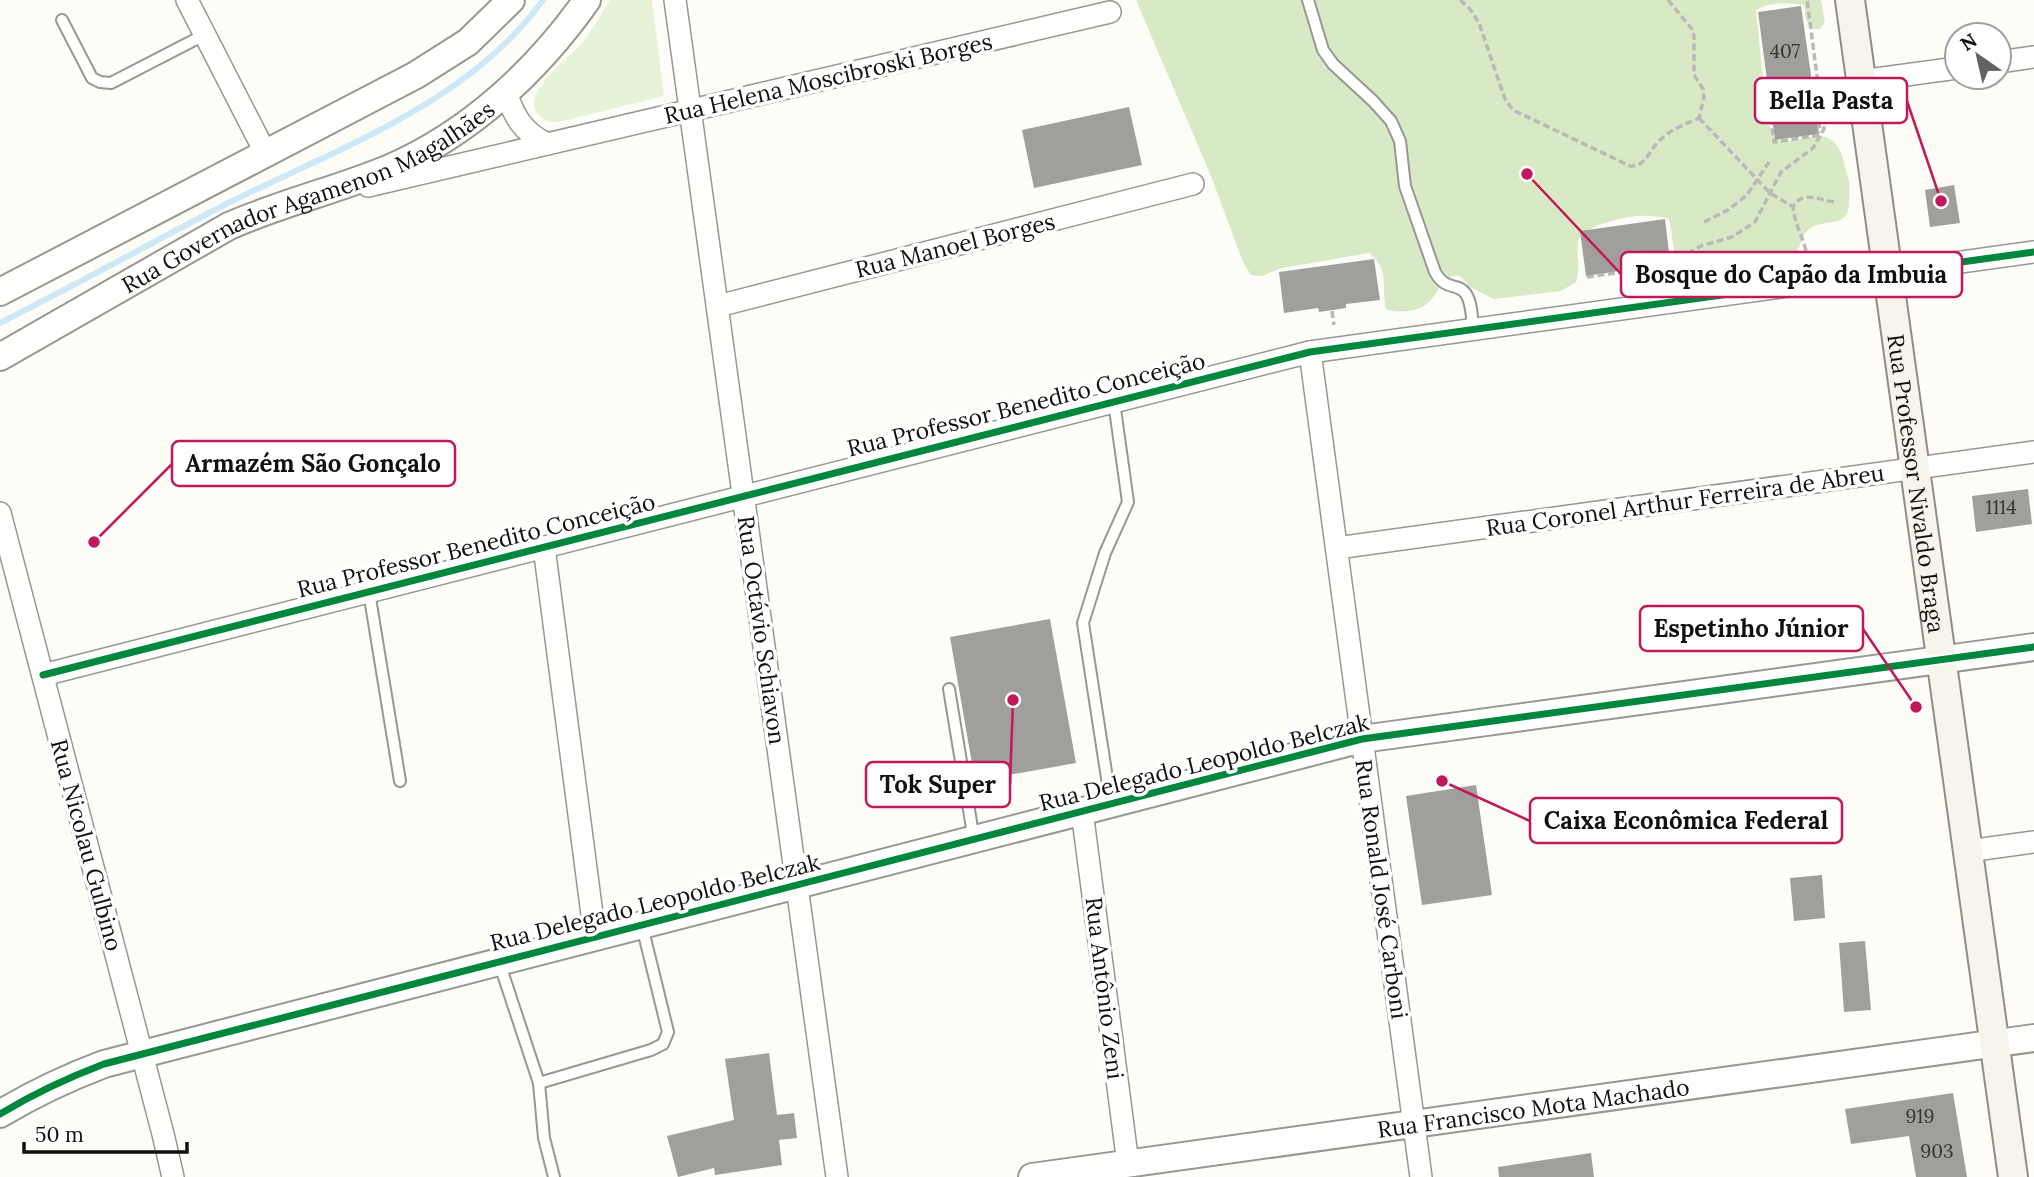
<svg xmlns="http://www.w3.org/2000/svg" width="2034" height="1177" font-family="Lora,serif">
<style>
.green{fill:#e7f3d7}
.forest{fill:#d8eac5}
.lines{fill:none;stroke-linecap:round;stroke-linejoin:round}
.stream{stroke:#cde8f7;stroke-width:6}
.building{fill:#a19f9c}
.service-casing{stroke:#979795;stroke-width:14}
.minor-casing{stroke:#979795;stroke-width:24}
.tertiary-casing{stroke:#979795;stroke-width:30}
.secondary-casing{stroke:#8e8d8b;stroke-width:32}
.path{stroke:#b9b9b8;stroke-width:3.5;stroke-dasharray:7 3.5;stroke-linecap:butt}
.service{stroke:#fffffe;stroke-width:10}
.minor{stroke:#fffffe;stroke-width:21}
.tertiary{stroke:#fffffe;stroke-width:26}
.secondary{stroke:#f6f4eb;stroke-width:28}
.cycleway-casing{stroke:#fff;stroke-width:11}
.cycleway{stroke:#00873e;stroke-width:7}
.labels{text-anchor:middle;dominant-baseline:central;stroke-width:7;stroke-linejoin:round;paint-order:stroke}
.number-label{font-size:19px;fill:#353434}
.street-label{font-size:23px;fill:#111;stroke:#fff}
.leader{fill:none;stroke:#c2185b;stroke-width:2.5}
.callout-dot{fill:#c2185b;stroke:#fff;stroke-width:2.5}
.callout{fill:#fff;stroke:#c2185b;stroke-width:2.5}
.callout-label{font-size:24px;text-anchor:middle;font-weight:bold;fill:#111}
</style>
<rect width="100%" height="100%" fill="#fdfcf7"/>
<path class="green" d="M 610,0 L 652,0 L 664,96 L 559,122 C 550,122 545,122 539,115 C 519,93 569,59 583,42 C 593,29 601,14 610,0 Z"/>
<path class="forest" d="M 1136,0 L 1821,0 L 1825,22 L 1820,29 L 1812,29 L 1806,20 L 1804,5 C 1788,2 1770,2 1756,10 L 1767,118 L 1773,135 C 1776,137 1778,140 1782,141 C 1796,144 1815,130 1830,139 C 1842,146 1844,164 1848,177 C 1850,185 1849,194 1849,203 C 1848,230 1826,217 1809,229 C 1800,236 1801,250 1793,257 C 1779,268 1737,266 1719,268 C 1703,269 1688,274 1671,274 L 1669,265 L 1675,258 L 1670,222 L 1667,218 C 1658,217 1648,215 1639,216 C 1626,216 1584,226 1579,239 C 1575,250 1581,266 1576,282 L 1561,291 L 1494,299 L 1470,287 L 1460,276 C 1435,273 1442,308 1408,311 C 1399,312 1394,312 1386,309 C 1381,286 1390,270 1369,253 L 1282,268 L 1262,276 L 1251,275 L 1243,262 L 1211,176 Z"/>
<g class="lines">
<path class="stream" d="M 0,323 C 77,284 153,242 230,202 C 339,148 469,103 543,0"/>
</g>
<g class="building">
<path d="M 1801,6 L 1813,89 L 1818,88 L 1821,107 L 1815,108 L 1819,134 L 1775,140 L 1758,12 Z"/>
<path d="M 1129,107 L 1142,165 L 1034,188 L 1022,130 Z"/>
<path d="M 1954,185 L 1960,223 L 1930,227 L 1925,190 Z"/>
<path d="M 1665,219 L 1670,261 L 1639,265 L 1639,268 L 1586,276 L 1580,231 Z"/>
<path d="M 1374,259 L 1380,300 L 1346,304 L 1346,308 L 1319,312 L 1318,308 L 1284,313 L 1279,272 Z"/>
<path d="M 2028,489 L 2032,524 L 1976,532 L 1972,496 Z"/>
<path d="M 1050,619 L 1076,763 L 975,781 L 950,637 Z"/>
<path d="M 1476,785 L 1492,895 L 1422,905 L 1406,796 Z"/>
<path d="M 1822,875 L 1825,918 L 1794,921 L 1790,878 Z"/>
<path d="M 1865,941 L 1871,1010 L 1844,1012 L 1839,943 Z"/>
<path d="M 769,1053 L 777,1115 L 794,1113 L 797,1138 L 779,1140 L 782,1165 L 715,1175 L 714,1168 L 678,1177 L 667,1136 L 734,1120 L 725,1059 Z"/>
<path d="M 1953,1093 L 1967,1177 L 1916,1177 L 1909,1136 L 1851,1144 L 1845,1109 Z"/>
<path d="M 1591,1153 L 1594,1177 L 1499,1177 L 1498,1167 Z"/>
</g>
<g class="lines">
<g class="service-casing">
<g id="service">
<path d="M 1308,0 L 1323,50 L 1333,64 L 1373,101 L 1391,121 L 1400,141 L 1405,186 L 1435,272 C 1446,292 1458,282 1466,294 C 1472,303 1472,319 1473,329"/>
<path d="M 62,20 L 92,78 L 100,82 L 111,83 L 204,35"/>
<path d="M 369,592 L 400,781"/>
<path d="M 949,689 L 974,840"/>
<path d="M 1111,804 L 1083,623 L 1105,553 L 1128,502 L 1114,402"/>
<path d="M 499,962 L 539,1083 L 544,1138 L 554,1177"/>
<path d="M 539,1083 L 651,1050 L 663,1044 L 668,1032 L 642,926"/>
</g>
</g>
<g class="minor-casing">
<g id="minor">
<path d="M 187,0 L 266,154"/>
<path d="M 675,0 L 837,1177"/>
<path d="M 1999,62 L 2034,57"/>
<path d="M 1861,81 L 1957,68"/>
<path d="M 506,92 C 514,117 523,132 547,144"/>
<path d="M 368,186 L 1110,12"/>
<path d="M 718,306 L 1193,184"/>
<path d="M 1310,352 L 1421,1177"/>
<path d="M 0,513 L 163,1134 L 173,1177"/>
<path d="M 544,547 L 595,937"/>
<path d="M 1337,548 L 2034,452"/>
<path d="M 43,675 L 1310,352 L 2034,252"/>
<path d="M 1082,811 L 1128,1164"/>
<path d="M 1968,851 L 2034,842"/>
</g>
</g>
<g class="tertiary-casing">
<g id="tertiary">
<path d="M 0,292 L 416,75 L 468,42 L 511,0"/>
<path id="s1" d="M 0,357 L 229,226 C 281,203 337,190 390,168 C 470,133 537,71 587,0"/>
<path d="M 0,1114 C 33,1094 67,1078 104,1064 L 1362,739 L 2034,647"/>
<path id="s2" d="M 1032,1177 L 2034,1038"/>
</g>
</g>
<g class="secondary-casing">
<g id="secondary">
<path id="s3" d="M 1850,0 L 2013,1177"/>
</g>
</g>
<g class="path">
<path d="M 1460,0 L 1470,9 L 1479,23 L 1505,99 L 1513,110 L 1630,166 C 1646,167 1649,150 1659,141 C 1670,130 1685,124 1699,118"/>
<path d="M 1668,0 L 1692,29 L 1694,36 L 1694,75 L 1703,89 L 1704,97 L 1699,118"/>
<path d="M 1815,90 L 1820,133"/>
<path d="M 1768,97 L 1774,142 L 1821,135"/>
<path d="M 1699,118 L 1770,193 L 1793,207"/>
<path d="M 1704,222 L 1728,210 L 1747,195 L 1769,162"/>
<path d="M 1808,261 C 1806,242 1795,227 1793,207 C 1803,189 1820,201 1836,202"/>
<path d="M 1587,277 L 1666,266 L 1701,246 L 1732,237 L 1755,222 L 1781,172 L 1813,148 L 1824,129 L 1807,0"/>
<path d="M 1332,311 L 1334,325"/>
</g>
<use href="#service" class="service"/>
<use href="#minor" class="minor"/>
<use href="#tertiary" class="tertiary"/>
<use href="#secondary" class="secondary"/>
<g class="cycleway-casing">
<g id="cycleway">
<path d="M 43,675 L 1310,352 L 2034,252"/>
<path d="M 0,1114 C 33,1094 67,1078 104,1064 L 1362,739 L 2034,647"/>
</g>
</g>
<use href="#cycleway" class="cycleway"/>
</g>
<g class="labels">
<g class="number-label">
<text x="1785" y="51">407</text>
<text x="2001" y="507">1114</text>
<text x="1920" y="1116">919</text>
<text x="1937" y="1151">903</text>
</g>
<g class="street-label">
<text transform="translate(828 78) rotate(-13)">Rua Helena Moscibroski Borges</text>
<text stroke="none"><textPath href="#s1" startOffset="348">Rua Governador Agamenon Magalhães</textPath></text>
<text transform="translate(955 245) rotate(-14)">Rua Manoel Borges</text>
<text transform="translate(1026 404) rotate(-14)">Rua Professor Benedito Conceição</text>
<text stroke="none"><textPath href="#s3" startOffset="488">Rua Professor Nivaldo Braga</textPath></text>
<text transform="translate(1685 500) rotate(-8)">Rua Coronel Arthur Ferreira de Abreu</text>
<text transform="translate(476 545) rotate(-14)">Rua Professor Benedito Conceição</text>
<text transform="translate(762 630) rotate(82)">Rua Octávio Schiavon</text>
<text transform="translate(1204 762) rotate(-14)">Rua Delegado Leopoldo Belczak</text>
<text transform="translate(87 845) rotate(75)">Rua Nicolau Gulbino</text>
<text transform="translate(1382 889) rotate(82)">Rua Ronald José Carboni</text>
<text transform="translate(655 902) rotate(-14)">Rua Delegado Leopoldo Belczak</text>
<text transform="translate(1105 988) rotate(83)">Rua Antônio Zeni</text>
<text stroke="none"><textPath href="#s2" startOffset="506">Rua Francisco Mota Machado</textPath></text>
</g>
</g>
<path class="leader" d="M1941 201L1907 101M1527 174L1621 274M94 542L172 464M1916 707L1863 629M1013 700L1010 785M1442 781L1530 821"/>
<g class="callout-dot">
<circle cx="1941" cy="201" r="7"/>
<circle cx="1527" cy="174" r="7"/>
<circle cx="94" cy="542" r="7"/>
<circle cx="1916" cy="707" r="7"/>
<circle cx="1013" cy="700" r="7"/>
<circle cx="1442" cy="781" r="7"/>
</g>
<g class="callout">
<rect x="1755" y="78" width="152" height="45" rx="7"/>
<rect x="1621" y="252" width="341" height="45" rx="7"/>
<rect x="172" y="441" width="283" height="45" rx="7"/>
<rect x="1640" y="606" width="223" height="45" rx="7"/>
<rect x="866" y="762" width="144" height="45" rx="7"/>
<rect x="1530" y="798" width="312" height="45" rx="7"/>
</g>
<g class="callout-label">
<text x="1831" y="109">Bella Pasta</text>
<text x="1791" y="283">Bosque do Capão da Imbuia</text>
<text x="313" y="472">Armazém São Gonçalo</text>
<text x="1751" y="637">Espetinho Júnior</text>
<text x="938" y="793">Tok Super</text>
<text x="1686" y="829">Caixa Econômica Federal</text>
</g>
<g transform="translate(1978 56) rotate(326)"><circle r="33" fill="#ffffff" stroke="#a0a0a0" stroke-width="2"/>
<path d="M0-5L12 26L0 18L-12 26Z" fill="#646362"/>
<text y="-10" font-size="19" font-weight="bold" text-anchor="middle" fill="#111111">N</text>
</g>
<path d="M24 1142v10h163v-10" fill="none" stroke="#111111" stroke-width="3.5"/>
<text x="35" y="1142" font-size="21" fill="#111111" stroke="#ffffff" stroke-width="5" paint-order="stroke">50 m</text>
</svg>
